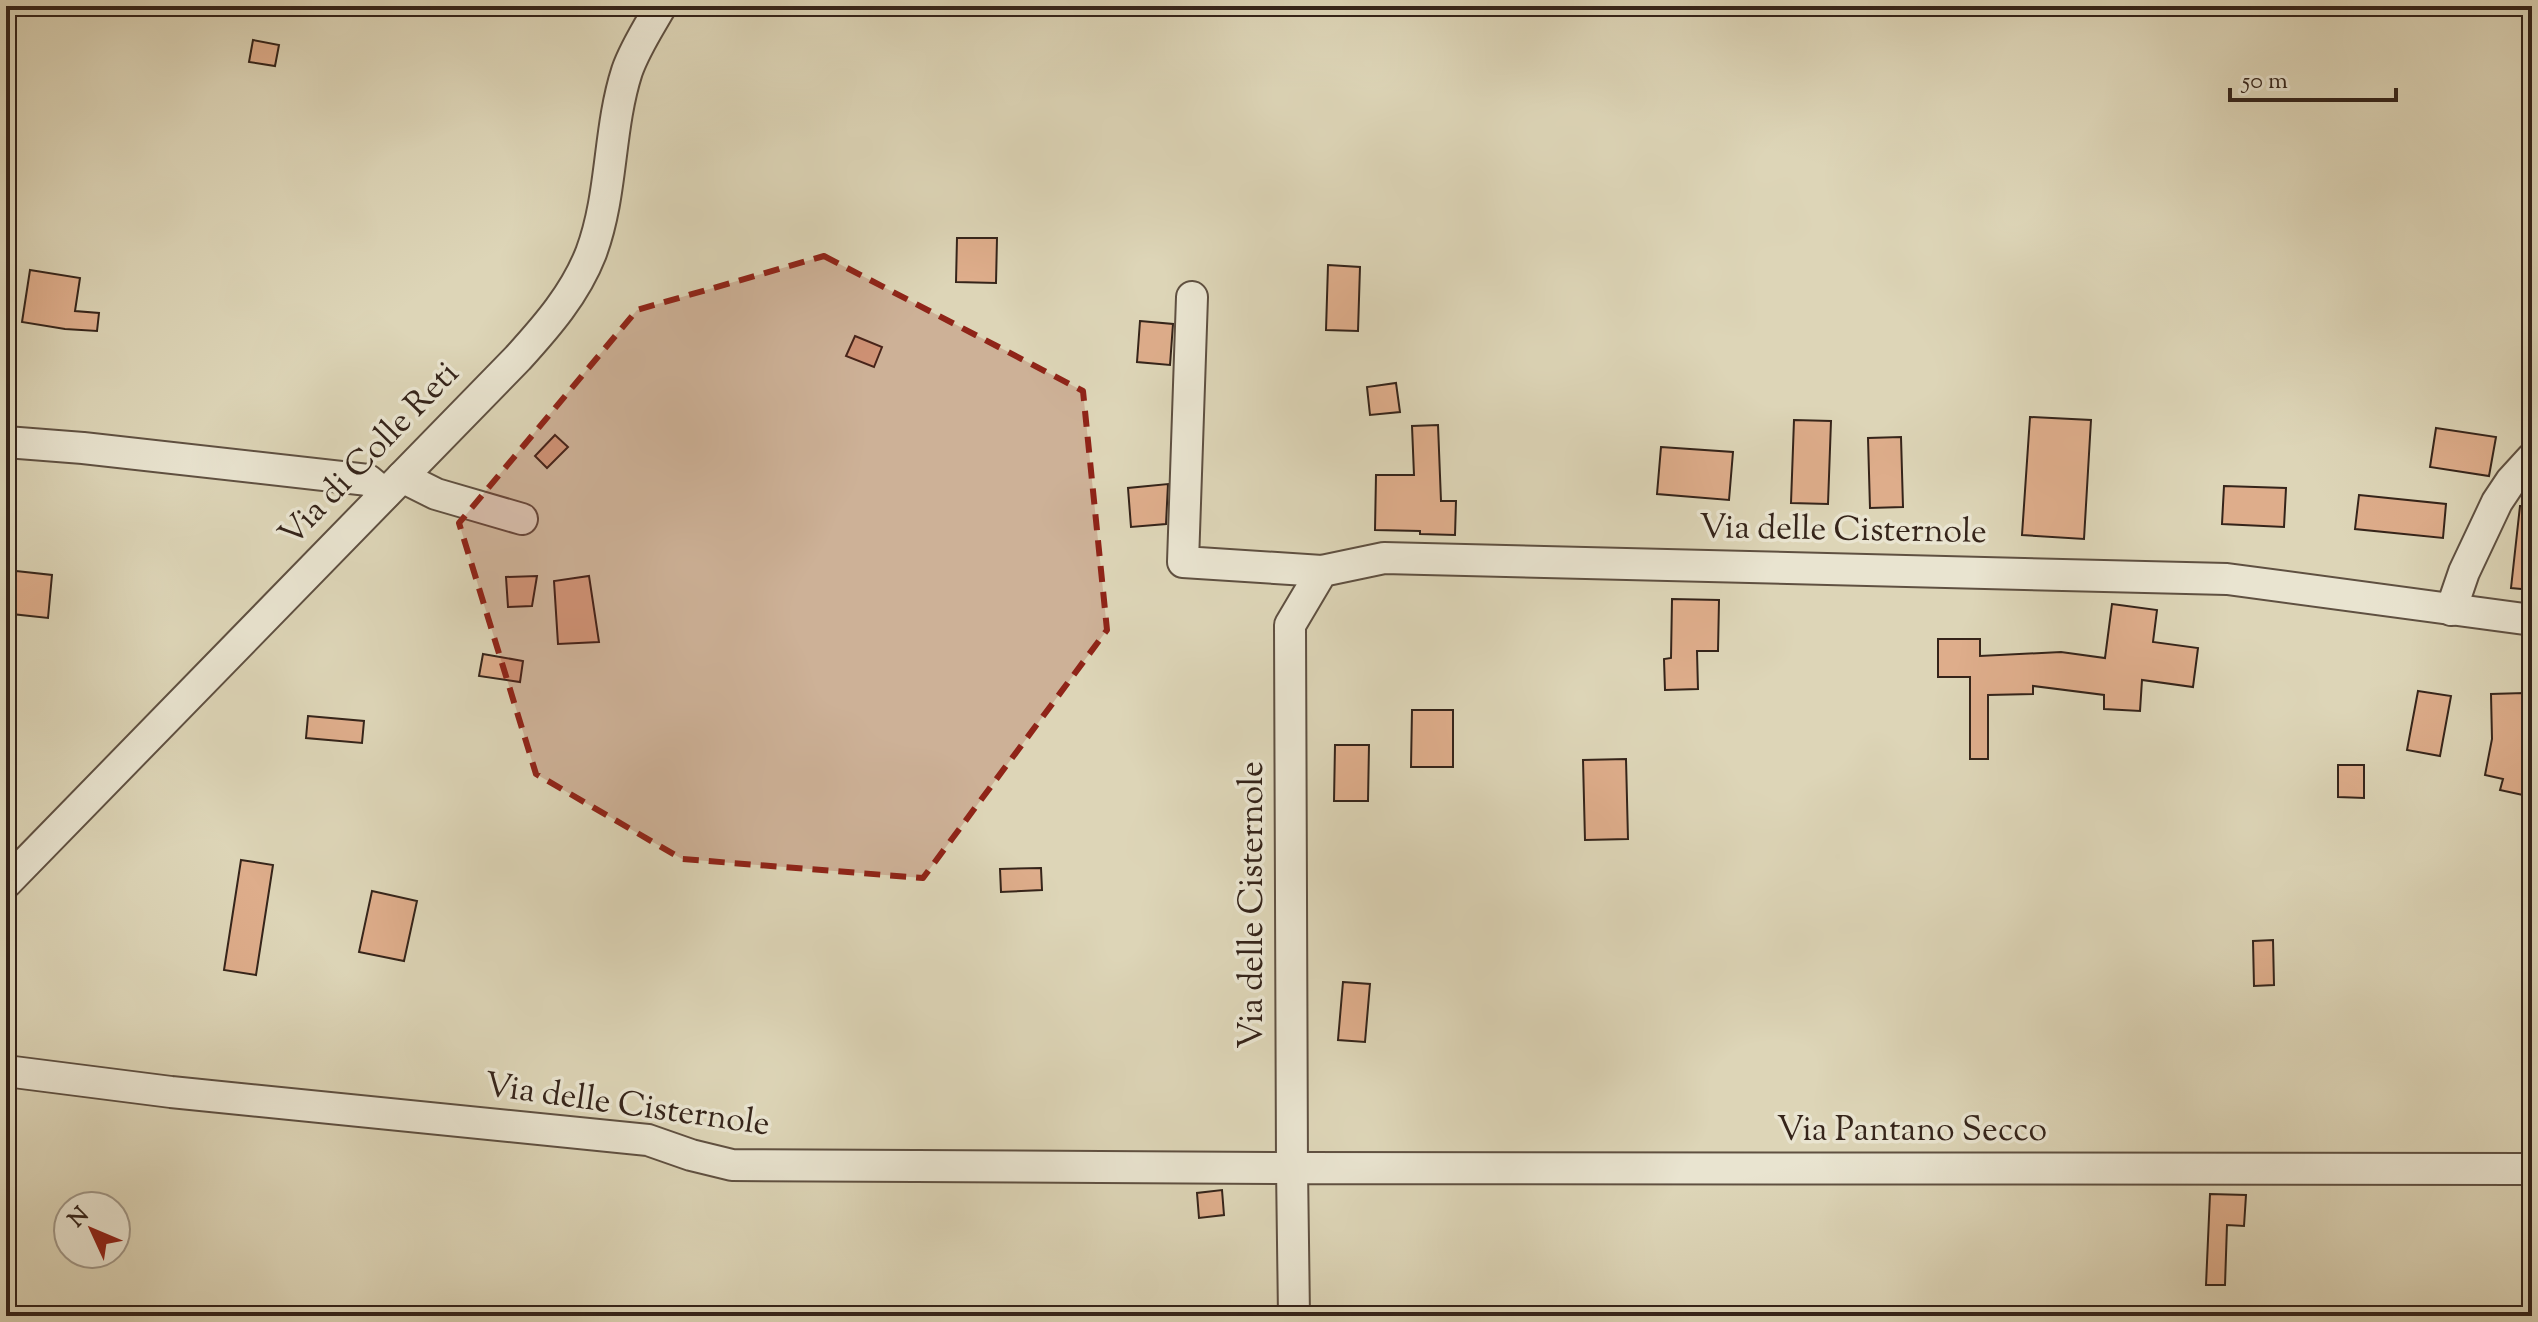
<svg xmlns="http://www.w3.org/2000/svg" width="2538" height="1322" font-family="'Sorts Mill Goudy',serif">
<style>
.building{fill:#dead8b;stroke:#35241a;stroke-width:2}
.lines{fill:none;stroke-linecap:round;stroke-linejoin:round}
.minor-casing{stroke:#5f5041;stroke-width:34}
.path{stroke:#35241a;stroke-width:4;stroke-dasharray:2 4;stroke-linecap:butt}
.minor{stroke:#e9e4d0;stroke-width:30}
.marked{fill:#8f2418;fill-opacity:0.2;stroke:#8f2418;stroke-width:6;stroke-dasharray:16 10;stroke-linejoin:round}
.labels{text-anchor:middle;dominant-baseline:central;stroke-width:7;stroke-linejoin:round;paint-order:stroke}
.street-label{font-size:34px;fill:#35241a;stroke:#e9e4d0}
</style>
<rect width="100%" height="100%" fill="#ddd5b7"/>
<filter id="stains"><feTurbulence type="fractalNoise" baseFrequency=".0025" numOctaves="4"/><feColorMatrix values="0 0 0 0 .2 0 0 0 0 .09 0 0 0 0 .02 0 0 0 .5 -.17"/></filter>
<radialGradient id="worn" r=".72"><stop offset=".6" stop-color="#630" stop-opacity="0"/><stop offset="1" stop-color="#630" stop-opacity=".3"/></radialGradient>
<g class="building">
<path d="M 253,40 L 279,45 L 275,66 L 249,62 Z"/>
<path d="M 957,238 L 997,238 L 996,283 L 956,282 Z"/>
<path d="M 1328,265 L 1360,267 L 1358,331 L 1326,330 Z"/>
<path d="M 30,270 L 80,278 L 75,311 L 99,313 L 97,331 L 65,329 L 22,322 Z"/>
<path d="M 1140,321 L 1173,324 L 1170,365 L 1137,362 Z"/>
<path d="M 855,336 L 882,347 L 874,367 L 846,356 Z"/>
<path d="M 1396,383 L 1400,412 L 1370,415 L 1367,387 Z"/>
<path d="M 2030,417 L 2091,420 L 2084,539 L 2022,535 Z"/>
<path d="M 1794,420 L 1831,421 L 1828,504 L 1791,503 Z"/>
<path d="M 1438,425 L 1441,501 L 1456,501 L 1455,535 L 1420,534 L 1420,531 L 1375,530 L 1376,475 L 1414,475 L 1412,426 Z"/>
<path d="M 2436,428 L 2496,437 L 2489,476 L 2430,467 Z"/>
<path d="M 555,435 L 568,447 L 547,468 L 535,456 Z"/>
<path d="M 1901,437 L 1903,507 L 1870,508 L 1868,438 Z"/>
<path d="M 1661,447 L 1733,452 L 1729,500 L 1657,494 Z"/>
<path d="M 1168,484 L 1166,524 L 1131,527 L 1128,488 Z"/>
<path d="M 2224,486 L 2286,488 L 2284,527 L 2222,524 Z"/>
<path d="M 2359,495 L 2446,504 L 2443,538 L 2355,529 Z"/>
<path d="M 2520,506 L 2532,506 L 2532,590 L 2511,588 Z"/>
<path d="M 16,571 L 52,575 L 48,618 L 12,614 Z"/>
<path d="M 537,576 L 532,606 L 508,607 L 506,577 Z"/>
<path d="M 589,576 L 599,642 L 558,644 L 554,581 Z"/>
<path d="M 1672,599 L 1719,600 L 1718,651 L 1697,651 L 1698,689 L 1665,690 L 1664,659 L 1671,658 Z"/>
<path d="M 2112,604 L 2157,610 L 2153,642 L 2198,648 L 2193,687 L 2142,680 L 2140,711 L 2104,709 L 2104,695 L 2033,686 L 2033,694 L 1988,695 L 1988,759 L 1970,759 L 1970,677 L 1938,677 L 1938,639 L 1980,639 L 1980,656 L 2061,652 L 2105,658 Z"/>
<path d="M 483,654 L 523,661 L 520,682 L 479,676 Z"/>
<path d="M 2418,691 L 2451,696 L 2440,756 L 2407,750 Z"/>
<path d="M 2524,693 L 2525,760 L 2530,761 L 2523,795 L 2500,790 L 2503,779 L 2485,775 L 2492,739 L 2491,694 Z"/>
<path d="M 1412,710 L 1453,710 L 1453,767 L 1411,767 Z"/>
<path d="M 308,716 L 364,721 L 362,743 L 306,738 Z"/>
<path d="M 1335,745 L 1369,745 L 1368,801 L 1334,801 Z"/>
<path d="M 1626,759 L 1628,839 L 1585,840 L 1583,760 Z"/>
<path d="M 2338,765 L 2364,765 L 2364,798 L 2338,797 Z"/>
<path d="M 241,860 L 273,865 L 256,975 L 224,970 Z"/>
<path d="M 1041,868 L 1042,890 L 1001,892 L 1000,869 Z"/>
<path d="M 372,891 L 417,901 L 404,961 L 359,952 Z"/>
<path d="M 2273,940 L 2274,985 L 2254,986 L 2253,941 Z"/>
<path d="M 1343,982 L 1370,984 L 1365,1042 L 1338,1040 Z"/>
<path d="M 1222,1190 L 1224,1215 L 1199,1218 L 1197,1193 Z"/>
<path d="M 2210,1194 L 2246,1195 L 2244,1226 L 2227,1225 L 2225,1285 L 2206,1285 Z"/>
</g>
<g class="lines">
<g class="minor-casing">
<g id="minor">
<path d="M 1192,297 L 1183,562 L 1322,571"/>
<path d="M 6,442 L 83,448 L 368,480 L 385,494"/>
<path d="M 402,477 L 436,494 L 522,519"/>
<path d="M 2451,610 L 2464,572 L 2497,502 L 2511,481 L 2532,458"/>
<path d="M 6,883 L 518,358 C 547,326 575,294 591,253 C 613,194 608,130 627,71 C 635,48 649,27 661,6"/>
<path d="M 6,1071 L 171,1092 L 648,1140 L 691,1155 L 732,1165 L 1292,1168 L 1290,625 L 1322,571 L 1384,558 L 2227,579 L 2532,620"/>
<path d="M 1294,1316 L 1292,1168 L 2532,1169"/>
</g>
</g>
<path class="path" d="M 2527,435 L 2532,422"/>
<use href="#minor" class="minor"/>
</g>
<path class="marked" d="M 824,256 L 1083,391 L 1107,630 L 923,878 L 682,859 L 536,774 L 459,523 L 637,310 Z"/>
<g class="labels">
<g class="street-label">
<text transform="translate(370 455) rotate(-46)">Via di Colle Reti</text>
<text transform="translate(1843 531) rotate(1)">Via delle Cisternole</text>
<text transform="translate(1253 905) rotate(-90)">Via delle Cisternole</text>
<text transform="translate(627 1106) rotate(8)">Via delle Cisternole</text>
<text x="1912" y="1131">Via Pantano Secco</text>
</g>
</g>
<rect width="2538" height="1322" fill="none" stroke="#ddd5b7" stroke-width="32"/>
<rect x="8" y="8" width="2522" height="1306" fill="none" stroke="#35241a" stroke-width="4"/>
<rect x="16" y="16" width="2506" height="1290" fill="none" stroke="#35241a" stroke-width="2"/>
<g transform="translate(92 1230) rotate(314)"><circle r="38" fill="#e9e4d0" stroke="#a19787" stroke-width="2"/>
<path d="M0-6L14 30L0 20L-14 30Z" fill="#8f2418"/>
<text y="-12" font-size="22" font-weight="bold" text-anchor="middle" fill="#35241a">N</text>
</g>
<path d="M2230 88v12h166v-12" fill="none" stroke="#35241a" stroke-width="4"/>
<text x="2242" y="88" font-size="24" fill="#35241a" stroke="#e9e4d0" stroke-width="6" paint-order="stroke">50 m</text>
<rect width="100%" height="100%" filter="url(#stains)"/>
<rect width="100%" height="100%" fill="url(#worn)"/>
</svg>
